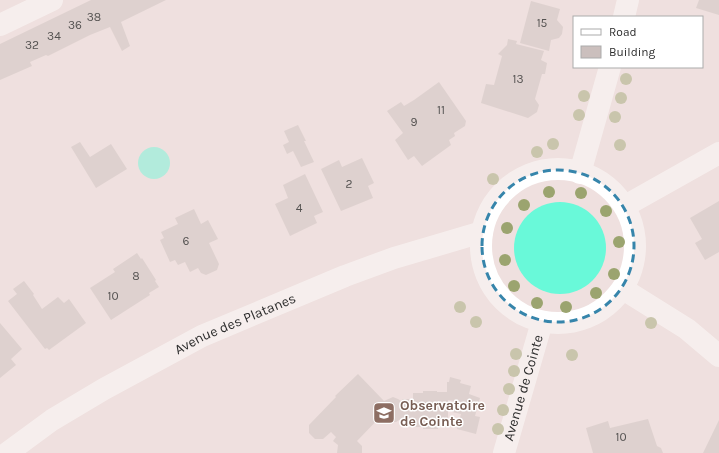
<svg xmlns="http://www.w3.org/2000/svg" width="719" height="453" font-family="Karla,sans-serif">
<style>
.water{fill:#69f9d9}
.building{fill:#cbbfbd}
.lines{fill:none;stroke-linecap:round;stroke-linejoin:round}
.street{stroke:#fff;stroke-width:22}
.tree{fill:#9ba46f}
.marked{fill:none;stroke:#3685ab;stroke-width:3;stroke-dasharray:8 5;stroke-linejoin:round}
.labels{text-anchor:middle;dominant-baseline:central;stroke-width:3;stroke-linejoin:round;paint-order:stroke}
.number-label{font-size:12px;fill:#545251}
.street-label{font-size:14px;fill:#2d2d2d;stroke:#fff}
.education-label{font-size:14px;font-weight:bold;fill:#785e54;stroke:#fff;text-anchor:start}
</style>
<rect width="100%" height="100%" fill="#efe0df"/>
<g class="water">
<circle cx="154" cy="163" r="16"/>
<circle cx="560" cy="248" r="46"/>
</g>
<g class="building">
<path d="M 91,0 L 166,0 L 121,22 L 130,46 L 122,51 L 110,27 L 90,35 L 48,56 L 46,55 L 30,62 L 32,66 L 0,80 L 0,44 Z"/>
<path d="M 699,0 L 719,0 L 719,15 L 696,8 Z"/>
<path d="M 531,1 L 560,9 L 557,20 L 563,27 L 562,34 L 559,38 L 551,40 L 549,51 L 520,43 Z"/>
<path d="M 508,39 L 517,41 L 516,44 L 544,51 L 541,60 L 547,63 L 545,74 L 542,74 L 535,99 L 539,105 L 537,112 L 528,118 L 481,103 L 486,84 L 494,85 L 502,56 L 498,54 L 507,45 Z"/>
<path d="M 439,82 L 466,121 L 465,126 L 454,133 L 455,136 L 449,140 L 451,145 L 422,166 L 414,156 L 408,160 L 395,140 L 403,133 L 387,111 L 401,102 L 404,106 L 414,100 Z"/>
<path d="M 298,125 L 306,141 L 304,141 L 314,162 L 301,167 L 293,151 L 287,154 L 283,145 L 289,142 L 284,131 Z"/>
<path d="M 80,142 L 90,157 L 111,144 L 127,169 L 96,188 L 71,147 Z"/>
<path d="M 362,158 L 374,183 L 368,186 L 373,198 L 341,211 L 321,169 L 339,160 L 342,167 Z"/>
<path d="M 305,174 L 323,212 L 314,216 L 317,223 L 290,236 L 275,204 L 288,198 L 283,185 Z"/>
<path d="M 719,201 L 719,252 L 705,260 L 695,243 L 702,239 L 690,218 Z"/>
<path d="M 194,209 L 201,224 L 208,220 L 218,239 L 209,243 L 219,264 L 217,270 L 206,275 L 201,273 L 198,268 L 190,272 L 185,262 L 178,265 L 175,260 L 170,262 L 160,240 L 164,238 L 161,232 L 178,224 L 175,218 Z"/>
<path d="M 137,253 L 141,259 L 142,258 L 156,280 L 155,281 L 159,287 L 149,293 L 150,295 L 111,320 L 90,288 L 115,272 L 113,269 Z"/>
<path d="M 24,281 L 34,294 L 33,295 L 42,309 L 58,297 L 64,303 L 69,299 L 86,323 L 49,350 L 47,348 L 45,349 L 8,301 L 17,294 L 13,289 Z"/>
<path d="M 0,323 L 22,349 L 11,359 L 16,365 L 0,378 Z"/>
<path d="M 358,374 L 384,401 L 393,397 L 398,399 L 401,401 L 403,399 L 413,399 L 413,393 L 423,393 L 423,391 L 437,391 L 437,392 L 447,392 L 447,382 L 449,382 L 450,377 L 461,380 L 460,383 L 471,386 L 469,394 L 480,398 L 475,416 L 480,417 L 476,434 L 457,429 L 461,414 L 452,412 L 455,401 L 448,400 L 448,427 L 438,427 L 438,429 L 423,429 L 423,427 L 413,427 L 413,421 L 403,421 L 401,419 L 396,422 L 391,422 L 387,420 L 382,415 L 357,441 L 362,446 L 362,453 L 337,453 L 338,445 L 333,441 L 336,437 L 331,432 L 323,439 L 315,439 L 309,433 L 309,425 L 336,397 L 335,396 Z"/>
<path d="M 648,419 L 657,446 L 661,448 L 663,453 L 593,453 L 586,428 L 608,421 L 610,428 Z"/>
<path d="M 719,420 L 719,453 L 703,453 Z"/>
</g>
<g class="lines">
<g class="street">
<path d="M 624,17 L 628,0"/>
<path d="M 0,25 L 52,0"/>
<circle cx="558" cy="246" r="77"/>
<path d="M 580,173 L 610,67"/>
<path d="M 625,206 L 719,153"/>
<path d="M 623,289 L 687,329 L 719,356"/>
<path id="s1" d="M 7,453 L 52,420 L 104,389 L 202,336 L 345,276 L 394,258 L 482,232"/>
<path id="s2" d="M 504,453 L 542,322"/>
</g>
</g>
<g class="tree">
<circle cx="626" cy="79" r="6"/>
<circle cx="584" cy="96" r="6"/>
<circle cx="621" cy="98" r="6"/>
<circle cx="579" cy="115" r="6"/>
<circle cx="615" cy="117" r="6"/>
<circle cx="553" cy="144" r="6"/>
<circle cx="620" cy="145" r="6"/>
<circle cx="537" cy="152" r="6"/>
<circle cx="493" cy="179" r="6"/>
<circle cx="549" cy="192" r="6"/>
<circle cx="581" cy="193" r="6"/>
<circle cx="524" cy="205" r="6"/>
<circle cx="606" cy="211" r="6"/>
<circle cx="507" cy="228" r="6"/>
<circle cx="619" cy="242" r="6"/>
<circle cx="505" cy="260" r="6"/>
<circle cx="614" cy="274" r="6"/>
<circle cx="514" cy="286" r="6"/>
<circle cx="596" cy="293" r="6"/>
<circle cx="537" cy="303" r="6"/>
<circle cx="460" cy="307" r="6"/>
<circle cx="566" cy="307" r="6"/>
<circle cx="476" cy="322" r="6"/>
<circle cx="651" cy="323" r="6"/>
<circle cx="516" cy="354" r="6"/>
<circle cx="572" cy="355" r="6"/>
<circle cx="514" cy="371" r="6"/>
<circle cx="509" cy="389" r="6"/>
<circle cx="503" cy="410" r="6"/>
<circle cx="498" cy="429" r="6"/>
</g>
<path d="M0 0H719V453H0ZM482 246a76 76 0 1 1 152 0a76 76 0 1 1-152 0Z" fill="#efe0df" fill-opacity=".55" fill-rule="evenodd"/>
<path class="marked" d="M482 246a76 76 0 1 1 152 0a76 76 0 1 1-152 0Z"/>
<defs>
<g id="university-square" transform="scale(1.15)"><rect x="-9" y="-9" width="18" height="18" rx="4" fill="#8d6e63" stroke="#fff"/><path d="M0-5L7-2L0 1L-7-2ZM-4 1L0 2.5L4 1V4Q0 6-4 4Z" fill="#fff"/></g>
</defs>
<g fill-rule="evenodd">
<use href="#university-square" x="384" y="413"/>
</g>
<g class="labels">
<g class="number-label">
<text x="94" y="17">38</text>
<text x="542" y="23">15</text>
<text x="75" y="25">36</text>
<text x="54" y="36">34</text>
<text x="32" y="45">32</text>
<text x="518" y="79">13</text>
<text x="441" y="110">11</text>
<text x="414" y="122">9</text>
<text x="349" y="184">2</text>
<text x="299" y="208">4</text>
<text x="186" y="241">6</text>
<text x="136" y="276">8</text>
<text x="113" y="296">10</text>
<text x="621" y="437">10</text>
</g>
<g class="street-label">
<text stroke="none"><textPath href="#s1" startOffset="263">Avenue des Platanes</textPath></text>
<text stroke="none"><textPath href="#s2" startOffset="68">Avenue de Cointe</textPath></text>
</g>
<g class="education-label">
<text x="400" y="405">Observatoire<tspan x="400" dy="16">de Cointe</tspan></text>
</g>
</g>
<rect x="573" y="16" width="130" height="52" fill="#ffffff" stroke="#ababab"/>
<rect x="581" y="29" width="20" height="6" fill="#ffffff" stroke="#ababab"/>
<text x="609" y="36" font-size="12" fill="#2d2d2d">Road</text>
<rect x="581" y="46" width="20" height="12" fill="#cbbfbd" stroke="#ababab"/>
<text x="609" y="56" font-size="12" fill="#2d2d2d">Building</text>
</svg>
